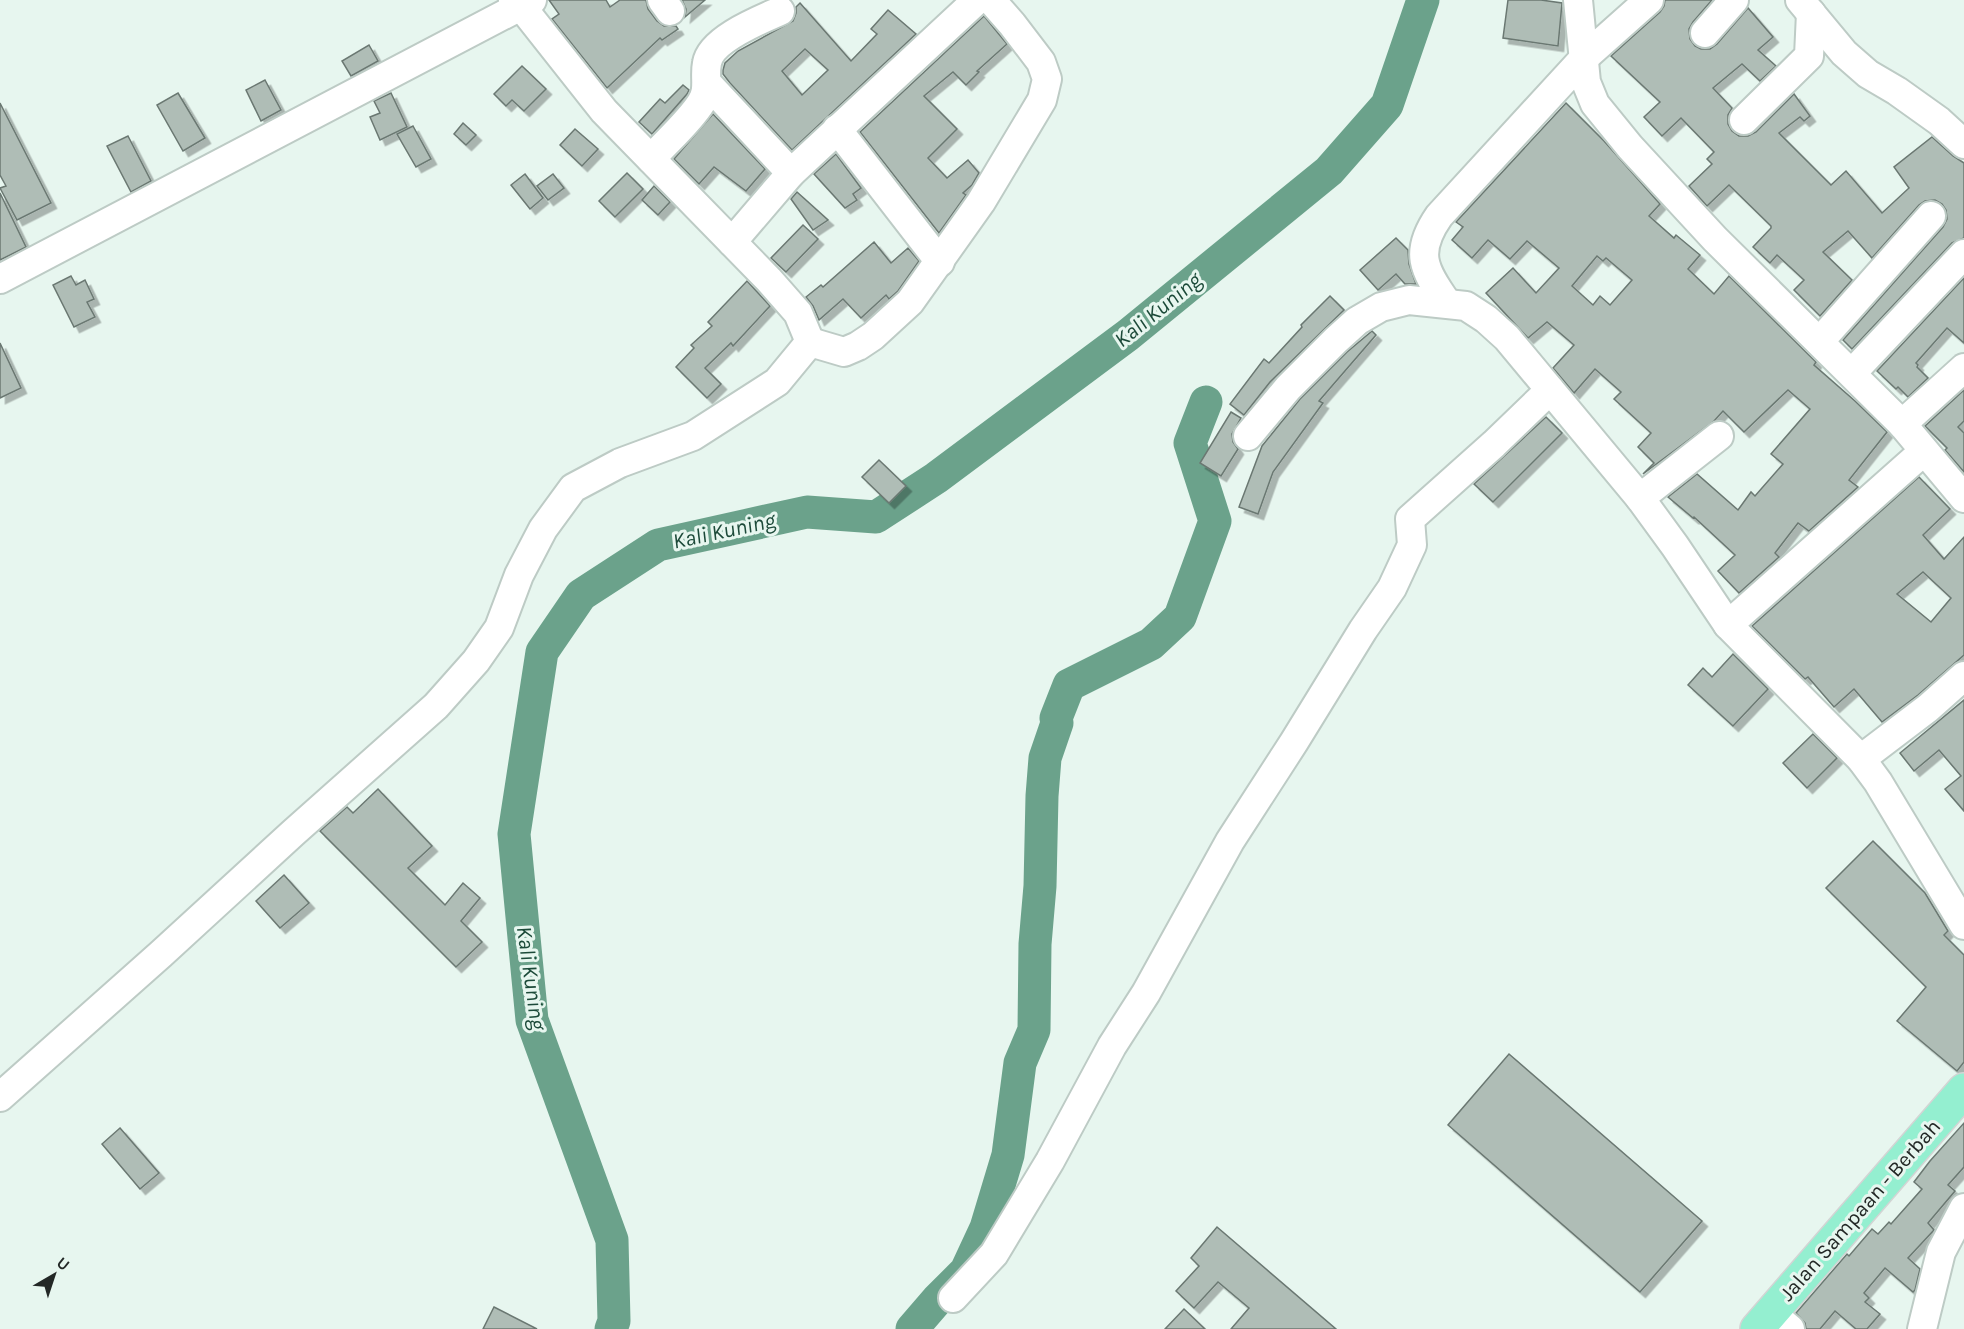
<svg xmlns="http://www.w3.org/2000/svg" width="1964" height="1329" font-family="Karla,sans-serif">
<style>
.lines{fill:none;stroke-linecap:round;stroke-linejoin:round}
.river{stroke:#6ba28b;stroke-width:33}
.building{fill:#afbdb6;stroke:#6b7872;stroke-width:1.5;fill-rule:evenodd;filter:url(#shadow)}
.minor-casing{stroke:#bdcbc5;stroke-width:32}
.major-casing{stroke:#d3d4d4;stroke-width:36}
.minor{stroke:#fff;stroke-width:28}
.major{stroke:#94efd0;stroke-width:33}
.labels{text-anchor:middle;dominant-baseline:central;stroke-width:6;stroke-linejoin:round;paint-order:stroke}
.street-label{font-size:21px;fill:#232826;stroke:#e7f6ef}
.water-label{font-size:22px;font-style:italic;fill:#1c4a39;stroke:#e7f6ef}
</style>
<defs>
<filter id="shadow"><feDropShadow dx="5.5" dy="5.5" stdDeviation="0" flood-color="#0004"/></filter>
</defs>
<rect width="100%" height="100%" fill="#e7f6ef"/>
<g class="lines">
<g class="river">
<path d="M 611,1329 L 614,1321 L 612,1240 L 532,1020 L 514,834 L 542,652 L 581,595 L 658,545 L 807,512 L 876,517 L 936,478 L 1128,335 L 1329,171 L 1387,105 L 1423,0"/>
<path d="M 912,1329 L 937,1300 L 966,1271 L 986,1228 L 1008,1155 L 1020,1063 L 1034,1030 L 1035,944 L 1040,886 L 1042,796 L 1045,758 L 1057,723 L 1056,718 L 1069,685 L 1151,644 L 1180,617 L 1215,521 L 1190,443 L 1206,402"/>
</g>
</g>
<g class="building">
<path d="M 549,0 L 606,0 L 610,7 L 620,0 L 646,0 L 648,9 L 657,21 L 664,26 L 676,26 L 678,29 L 662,40 L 660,38 L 607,88 L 552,19 L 559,14 Z"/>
<path d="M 682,0 L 705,0 L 685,17 L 686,9 Z"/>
<path d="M 1508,0 L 1541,0 L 1562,3 L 1558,46 L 1503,38 Z"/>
<path d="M 1665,0 L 1712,0 L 1693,22 L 1689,29 L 1690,39 L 1695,46 L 1701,49 L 1710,49 L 1717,44 L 1748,8 L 1773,37 L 1758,50 L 1776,66 L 1760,81 L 1742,64 L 1713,88 L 1732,108 L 1728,115 L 1728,124 L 1732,131 L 1739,136 L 1748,136 L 1756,132 L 1794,94 L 1810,116 L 1804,121 L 1800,117 L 1779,133 L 1831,185 L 1846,171 L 1882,213 L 1909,188 L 1894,167 L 1932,137 L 1953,156 L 1964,163 L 1964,238 L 1952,243 L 1852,349 L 1843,340 L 1943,227 L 1947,219 L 1946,210 L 1942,204 L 1935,200 L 1925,201 L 1919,205 L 1872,258 L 1848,231 L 1823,252 L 1852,280 L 1820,316 L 1794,290 L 1804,280 L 1777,255 L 1770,263 L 1753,247 L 1771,228 L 1771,226 L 1729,185 L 1707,206 L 1689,186 L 1712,164 L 1707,159 L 1714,152 L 1681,118 L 1662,136 L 1644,117 L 1660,102 L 1611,56 L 1660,12 L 1664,6 Z"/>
<path d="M 800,3 L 851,61 L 877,34 L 871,29 L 888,10 L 916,34 L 792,150 L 730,83 L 723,74 L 723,70 L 725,63 L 738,51 L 793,21 L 796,13 L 796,7 ZM 805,49 L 828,70 L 802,95 L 782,71 Z"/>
<path d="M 984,16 L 1007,44 L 977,71 L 979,72 L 966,85 L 953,72 L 924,96 L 957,129 L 928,158 L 947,178 L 968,160 L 979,173 L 972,185 L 963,193 L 966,195 L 939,233 L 860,132 Z"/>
<path d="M 369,45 L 378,61 L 351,76 L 342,61 Z"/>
<path d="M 522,66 L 546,89 L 524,111 L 512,100 L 506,106 L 494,94 Z"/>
<path d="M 265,80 L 281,110 L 261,121 L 246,90 Z"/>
<path d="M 683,85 L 689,90 L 687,94 L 652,134 L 639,122 L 660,99 L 665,103 Z"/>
<path d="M 178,93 L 205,138 L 183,151 L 157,105 Z"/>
<path d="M 391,93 L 407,127 L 380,140 L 370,117 L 380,113 L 374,101 Z"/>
<path d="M 0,103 L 51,203 L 17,220 L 0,188 L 6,186 L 0,175 Z"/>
<path d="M 1566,103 L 1604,141 L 1660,204 L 1649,216 L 1674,238 L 1676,235 L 1700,255 L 1688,269 L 1714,294 L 1729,276 L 1816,362 L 1814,365 L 1855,401 L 1887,432 L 1849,480 L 1858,487 L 1809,531 L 1798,523 L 1775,553 L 1779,557 L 1739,593 L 1718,571 L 1735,555 L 1694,517 L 1693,518 L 1668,497 L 1697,474 L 1738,510 L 1751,492 L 1755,496 L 1783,464 L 1771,454 L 1810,409 L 1788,390 L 1744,432 L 1723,411 L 1714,421 L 1643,474 L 1654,463 L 1638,447 L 1651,433 L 1614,399 L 1621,392 L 1595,369 L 1574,393 L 1553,368 L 1574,345 L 1547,322 L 1528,338 L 1486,293 L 1513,268 L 1536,293 L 1559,268 L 1527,241 L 1510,259 L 1488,240 L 1472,258 L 1452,240 L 1463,227 L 1456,222 ZM 1597,256 L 1603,261 L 1606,258 L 1632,280 L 1610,305 L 1600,296 L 1593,305 L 1572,286 Z"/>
<path d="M 713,114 L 765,169 L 746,191 L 714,167 L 699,184 L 674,159 Z"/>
<path d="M 463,123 L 476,135 L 466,145 L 454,134 Z"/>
<path d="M 413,126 L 431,159 L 416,167 L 397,134 Z"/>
<path d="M 575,129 L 598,149 L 582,166 L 560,145 Z"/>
<path d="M 128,136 L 151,181 L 131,192 L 107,146 Z"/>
<path d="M 836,154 L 861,188 L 853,194 L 857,200 L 845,208 L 814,174 Z"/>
<path d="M 627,173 L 643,189 L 615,217 L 599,201 Z"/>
<path d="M 525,174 L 543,198 L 530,209 L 511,185 Z"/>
<path d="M 553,174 L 564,188 L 548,200 L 537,186 Z"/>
<path d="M 654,186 L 670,202 L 658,215 L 642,200 Z"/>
<path d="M 797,192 L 828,220 L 813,230 L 791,199 Z"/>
<path d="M 0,193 L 26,247 L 0,260 Z"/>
<path d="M 803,225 L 818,239 L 786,272 L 771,258 Z"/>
<path d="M 1396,238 L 1408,250 L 1409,264 L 1416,284 L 1405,284 L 1396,274 L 1378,290 L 1360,270 Z"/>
<path d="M 874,242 L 891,263 L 908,248 L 919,261 L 898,291 L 889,299 L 886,295 L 861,318 L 843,299 L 819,320 L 813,306 L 806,297 L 821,285 L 823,287 Z"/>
<path d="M 71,276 L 76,285 L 85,280 L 94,299 L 87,302 L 95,317 L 74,327 L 53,285 Z"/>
<path d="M 1964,278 L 1964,343 L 1947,328 L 1916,363 L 1918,365 L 1917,367 L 1928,378 L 1908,397 L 1898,387 L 1896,389 L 1877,371 Z"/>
<path d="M 747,281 L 770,306 L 733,346 L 731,343 L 705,368 L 721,384 L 707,398 L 676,367 L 694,348 L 691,345 L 712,326 L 708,322 Z"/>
<path d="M 1330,296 L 1344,310 L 1270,382 L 1244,415 L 1230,404 L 1264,359 L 1269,363 L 1302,327 L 1301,325 Z"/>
<path d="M 1372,331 L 1376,335 L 1319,401 L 1323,403 L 1273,472 L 1258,514 L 1239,507 L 1262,446 L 1300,399 L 1347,352 Z"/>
<path d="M 0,343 L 21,388 L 0,398 Z"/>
<path d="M 1964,390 L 1964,421 L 1958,427 L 1964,433 L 1964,472 L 1945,450 L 1947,448 L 1925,426 Z"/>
<path d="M 1231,412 L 1241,418 L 1232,434 L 1233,442 L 1238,449 L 1221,476 L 1200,463 Z"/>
<path d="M 1546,417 L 1562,433 L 1493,502 L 1474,484 Z"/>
<path d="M 879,460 L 906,486 L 889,503 L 862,477 Z"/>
<path d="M 1919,477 L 1950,509 L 1923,535 L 1944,559 L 1964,537 L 1964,655 L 1918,695 L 1882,722 L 1854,689 L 1834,707 L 1808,677 L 1805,679 L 1752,626 ZM 1923,572 L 1951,598 L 1931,622 L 1897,594 Z"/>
<path d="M 1733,654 L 1768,689 L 1733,726 L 1688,685 L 1703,668 L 1712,677 Z"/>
<path d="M 1964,700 L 1964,811 L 1945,789 L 1961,776 L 1939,750 L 1914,771 L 1900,753 Z"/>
<path d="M 1813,734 L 1837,758 L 1807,788 L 1783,763 Z"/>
<path d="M 378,789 L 432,846 L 408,868 L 445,905 L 463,883 L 480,898 L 461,921 L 482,942 L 456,967 L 320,831 L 347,807 L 353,813 Z"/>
<path d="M 1873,841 L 1925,893 L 1948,931 L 1944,935 L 1964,955 L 1964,1062 L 1957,1071 L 1897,1021 L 1926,987 L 1826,888 Z"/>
<path d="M 284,875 L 309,903 L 280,928 L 256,901 Z"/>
<path d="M 1509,1054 L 1702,1221 L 1640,1292 L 1448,1125 Z"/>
<path d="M 1964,1123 L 1964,1167 L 1948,1185 L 1955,1191 L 1928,1223 L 1934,1230 L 1908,1258 L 1920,1269 L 1915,1290 L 1913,1292 L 1885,1268 L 1864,1293 L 1869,1298 L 1865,1302 L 1880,1314 L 1867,1329 L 1856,1329 L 1835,1311 L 1820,1329 L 1806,1329 L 1805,1323 L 1796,1313 L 1847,1254 L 1849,1256 L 1872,1229 L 1878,1234 L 1889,1222 L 1891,1224 L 1922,1189 L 1914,1182 L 1930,1161 Z"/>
<path d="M 120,1128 L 159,1173 L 140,1189 L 102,1144 Z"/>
<path d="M 1217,1227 L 1336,1329 L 1231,1329 L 1249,1308 L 1218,1282 L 1194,1308 L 1176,1291 L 1199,1266 L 1191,1258 Z"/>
<path d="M 494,1307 L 537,1329 L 483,1329 Z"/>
<path d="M 1184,1309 L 1205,1329 L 1165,1329 Z"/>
</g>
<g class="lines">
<g class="minor-casing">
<g id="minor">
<path d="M 662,0 L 670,11"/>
<path d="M 1578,0 L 1586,82 L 1595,104 L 1630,147 L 1715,239 L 1902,424 L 1964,498"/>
<path d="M 1800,0 L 1844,53 L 1868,74 L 1897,91 L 1939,121 L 1964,144"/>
<path d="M 1705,33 L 1734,0"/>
<path d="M 708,84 L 791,173"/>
<path d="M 1744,120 L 1809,56 L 1811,13"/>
<path d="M 837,129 L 940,262"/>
<path d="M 651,159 C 666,142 689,122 701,103 C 710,89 704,78 707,63 C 711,39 760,20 780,11"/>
<path d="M 732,242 L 791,173 L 977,0"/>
<path d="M 0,279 L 532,0"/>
<path d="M 1447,303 C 1423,269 1414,252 1439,216 L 1585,57 L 1649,0"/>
<path d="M 1820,341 L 1931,216"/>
<path d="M 810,342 L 844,352 L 858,346 L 873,336 L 910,302 L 981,202 L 1042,100 L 1047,79 L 1041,62 L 1012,24 L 991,0"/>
<path d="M 1852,373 L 1964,254"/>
<path d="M 1902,424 L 1964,368"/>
<path d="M 1248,436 L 1288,388 L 1336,340 L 1357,321 L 1381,307 L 1409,300 L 1466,306 L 1486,319 L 1507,338 L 1640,498 L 1675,546 L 1728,625 L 1861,759 L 1878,782 L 1964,925"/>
<path d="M 1640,498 L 1719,436"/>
<path d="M 1728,625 L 1924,451"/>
<path d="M 1861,759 L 1928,708 L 1964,676"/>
<path d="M 0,1097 L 161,954 L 293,833 L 436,706 L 476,661 L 499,628 L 519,575 L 543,529 L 573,488 L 620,463 L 693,436 L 777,382 L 810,342 L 798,313 L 769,280 L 604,111 L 521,6 L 513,0"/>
<path d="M 953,1298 L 994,1254 L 1050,1161 L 1112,1046 L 1146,993 L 1230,841 L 1294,742 L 1363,630 L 1392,588 L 1412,545 L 1410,519 L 1494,444 L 1550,390"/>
<path d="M 1771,1313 L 1790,1329"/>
<path d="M 1922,1329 L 1941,1252 L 1964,1208"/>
</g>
</g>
<g class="major-casing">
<path id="major" d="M 1757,1329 L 1964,1090"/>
</g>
<use href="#minor" class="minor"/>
<use href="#major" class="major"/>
</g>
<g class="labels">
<g class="street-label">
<text transform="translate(1860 1210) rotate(-49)">Jalan Sampaan - Berbah</text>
</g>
<g class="water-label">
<text transform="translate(1158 310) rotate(-39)">Kali Kuning</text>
<text transform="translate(724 531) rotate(-12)">Kali Kuning</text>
<text transform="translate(531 978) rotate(82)">Kali Kuning</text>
</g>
</g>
<g transform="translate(54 1275) rotate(39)" stroke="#e7f6ef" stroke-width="4.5" paint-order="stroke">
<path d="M0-4.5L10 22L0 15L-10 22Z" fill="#232826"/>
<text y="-9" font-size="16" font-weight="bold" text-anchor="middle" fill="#232826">U</text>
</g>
</svg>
